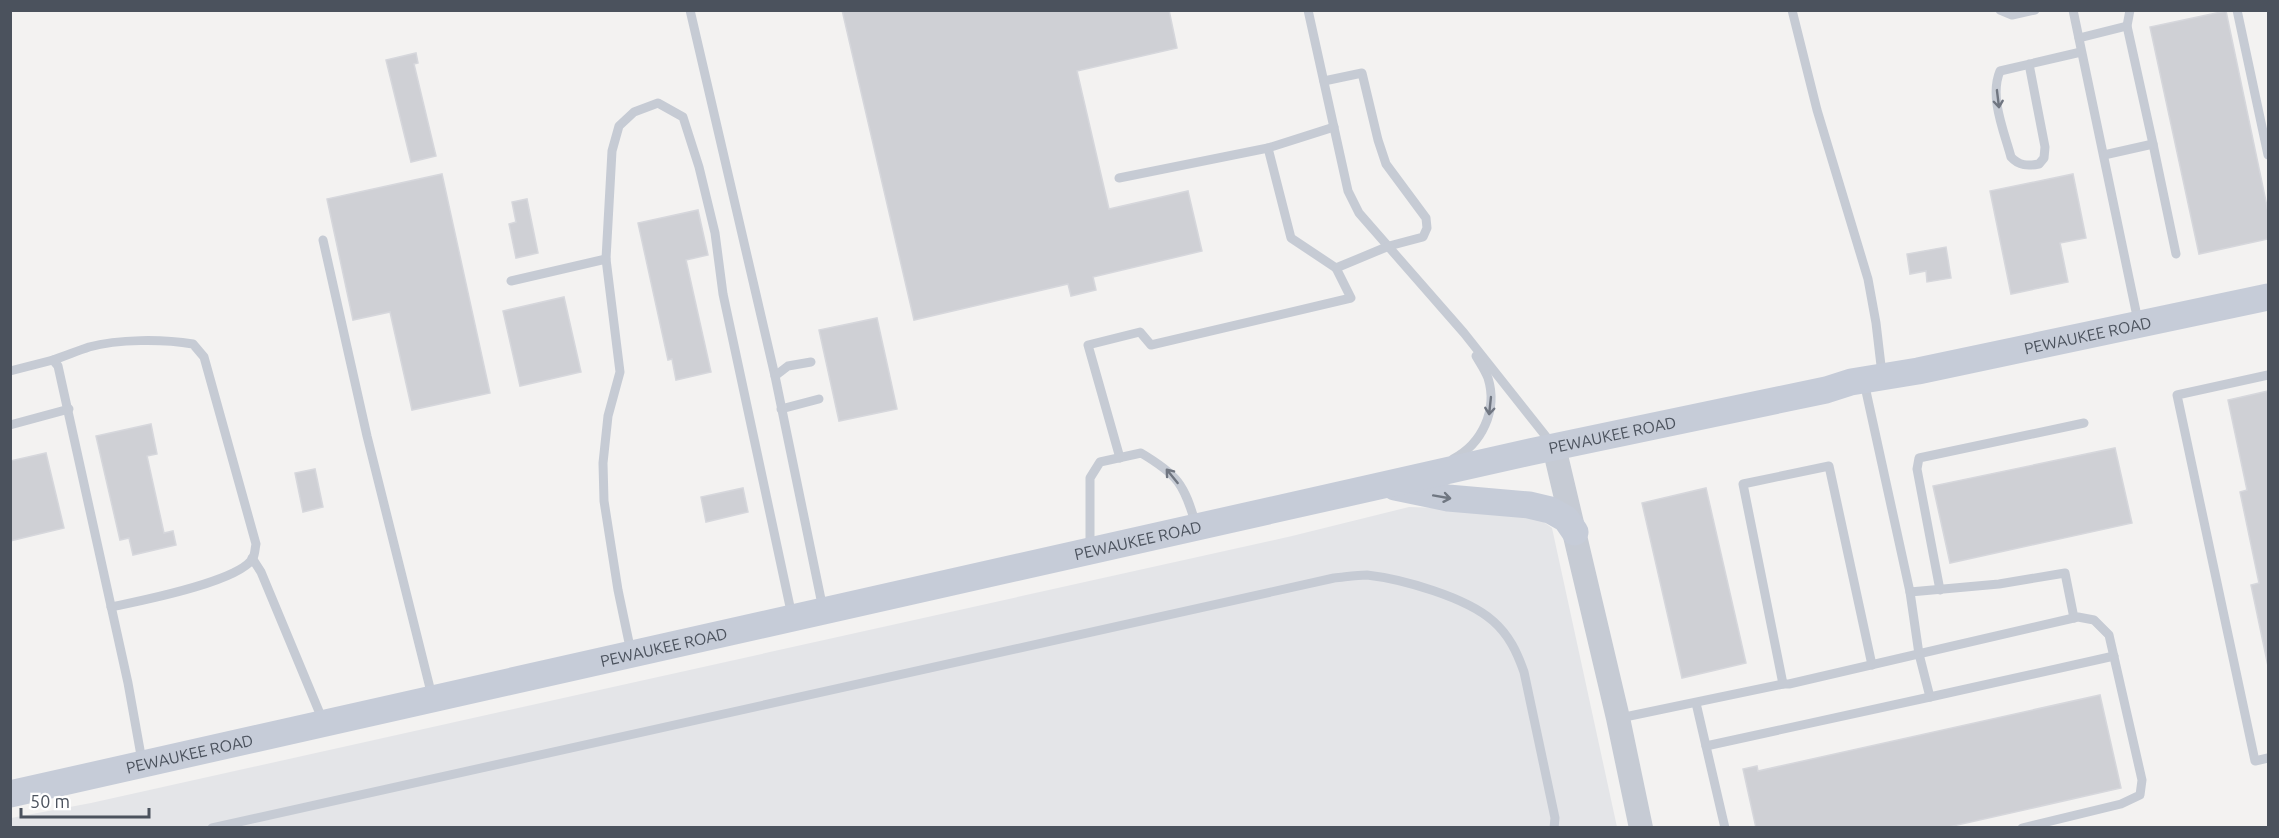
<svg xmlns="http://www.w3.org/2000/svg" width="2279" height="838" font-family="Ubuntu,sans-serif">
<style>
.airport{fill:#e4e5e8}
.building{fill:#cfd0d5;stroke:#d6d7dc;stroke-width:1.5}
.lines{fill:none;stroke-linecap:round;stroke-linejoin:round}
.service{stroke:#c6cbd4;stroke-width:9}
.tertiary{stroke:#c6cbd4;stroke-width:24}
.secondary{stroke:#c6ccd8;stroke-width:27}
.oneway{stroke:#707681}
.oneway2{stroke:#707782}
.labels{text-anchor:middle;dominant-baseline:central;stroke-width:4.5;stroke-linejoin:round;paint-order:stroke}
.street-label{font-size:16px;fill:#4b525d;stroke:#fff}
</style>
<rect width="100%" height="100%" fill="#f3f2f1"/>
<path class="airport" d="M 1409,507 L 1503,510 L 1531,513 L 1552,528 L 1617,827 L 11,828 L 11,818 L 91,803 L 1292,536 Z"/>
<g class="building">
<path d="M 842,10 L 1169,10 L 1177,48 L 1077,71 L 1109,209 L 1188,191 L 1202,251 L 1093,277 L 1096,290 L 1071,296 L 1068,284 L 914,320 Z"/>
<path d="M 2226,11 L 2268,211 L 2268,239 L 2199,254 L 2150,27 Z"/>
<path d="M 416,53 L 418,63 L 414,64 L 436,156 L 411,162 L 386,60 Z"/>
<path d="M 442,174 L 490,393 L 412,410 L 390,312 L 353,320 L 327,199 Z"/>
<path d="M 2073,174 L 2086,238 L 2060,243 L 2068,282 L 2011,294 L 1990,191 Z"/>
<path d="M 527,199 L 538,253 L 516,258 L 509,224 L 516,222 L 512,202 Z"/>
<path d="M 698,210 L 708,255 L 686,260 L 711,372 L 676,380 L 672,359 L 668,360 L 638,223 Z"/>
<path d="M 1946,247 L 1951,278 L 1927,282 L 1926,271 L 1910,274 L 1907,254 Z"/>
<path d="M 564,297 L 581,372 L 520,386 L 503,311 Z"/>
<path d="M 877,318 L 897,409 L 839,421 L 819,330 Z"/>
<path d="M 2268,391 L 2268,666 L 2251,585 L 2259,583 L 2240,492 L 2247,490 L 2228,400 Z"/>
<path d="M 151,424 L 157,454 L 147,456 L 164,533 L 173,531 L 176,545 L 133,555 L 129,538 L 120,540 L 96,436 Z"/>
<path d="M 2115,448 L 2132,523 L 1950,563 L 1933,486 Z"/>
<path d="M 46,453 L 64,528 L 10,541 L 10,461 Z"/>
<path d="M 315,469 L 323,507 L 303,512 L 295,473 Z"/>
<path d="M 743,488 L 748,512 L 706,522 L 701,497 Z"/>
<path d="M 1706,488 L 1746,663 L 1682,678 L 1642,503 Z"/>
<path d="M 2100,695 L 2121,788 L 1944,828 L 1756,828 L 1743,769 L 1757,766 L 1758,771 Z"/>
</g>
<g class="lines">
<g class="service">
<path d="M 690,10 L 775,376"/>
<path d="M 1308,10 L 1348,191 L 1359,213 L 1464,333 L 1552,444"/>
<path d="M 1792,10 L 1817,110 L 1868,279 L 1876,323 L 1882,374"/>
<path d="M 2000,10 L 2012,15 L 2035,10"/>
<path d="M 2073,10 L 2138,321"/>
<path d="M 2237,10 L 2268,155"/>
<path d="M 2079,38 L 2127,26"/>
<path d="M 2029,64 L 2045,147 L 2044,158 L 2039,164 C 2028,166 2019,166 2011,157 C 2004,131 1989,97 2000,71 L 2081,52"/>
<path d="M 1334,127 L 1268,148 L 1291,238 L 1336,268"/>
<path d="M 2153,144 L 2176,254"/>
<path d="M 2104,155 L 2153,144 L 2127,26 L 2130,10"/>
<path d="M 1119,178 L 1268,148"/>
<path d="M 323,240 L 367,436 L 432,696"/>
<path d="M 511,281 L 606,259"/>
<path d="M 53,360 C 65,356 77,351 89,347 C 118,339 163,339 193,344 L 204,357 L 256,544 C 255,548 255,554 253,558 C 239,582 139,601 111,607"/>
<path d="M 811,362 L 788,366 L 775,376 L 823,609"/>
<path d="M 10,371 L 53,360 L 58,366 L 128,683 L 142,761"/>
<path d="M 2268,375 L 2177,395 L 2255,761 L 2268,758"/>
<path d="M 1864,382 L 1910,592 L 1999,584 L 2065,573 L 2074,618"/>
<path d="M 781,409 L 819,399"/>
<path d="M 10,425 L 69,409"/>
<path d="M 1120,458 L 1088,345 L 1140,332 L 1151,345 L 1351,298 L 1336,268 L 1389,246 L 1423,237 L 1427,228 L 1426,218 L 1386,164 L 1378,140 L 1362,73 L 1324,81"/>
<path d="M 1453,459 C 1482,444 1498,410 1488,378 C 1485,370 1480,363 1476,356"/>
<path d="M 1090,549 L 1090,478 L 1100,462 L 1141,453 C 1178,475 1184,484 1196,525"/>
<path d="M 252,558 L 261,572 L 323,721"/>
<path d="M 1940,590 L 1917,469 L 1919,458 L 2084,423"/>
<path d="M 1910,592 L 1919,654 L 1930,697 L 2114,656"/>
<path d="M 631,652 L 618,590 L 604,501 L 603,463 L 608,416 L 620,372 L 606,259 L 612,151 L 619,126 L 634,112 L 658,103 L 683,117 L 699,167 L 715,233 L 723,294 L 792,616"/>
<path d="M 1783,684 L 1743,484 L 1829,466 L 1872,665"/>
<path d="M 1696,703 L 1725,828"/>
<path d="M 1620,718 L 1783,684 L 1789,684 L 2078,617 L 2094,620 L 2109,635 L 2142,780 L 2140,795 L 2121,804 L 2022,828"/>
<path d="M 1706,746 L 1930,697"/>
<path d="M 212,828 L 1334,578 C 1345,577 1356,575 1367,575 C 1402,579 1466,597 1493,621 C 1509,635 1517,652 1524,672 L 1555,818 L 1554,828"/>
</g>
<path class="tertiary" d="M 1554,447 L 1618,718 L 1641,828"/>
<g class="secondary">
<path d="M 1395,487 L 1448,498 L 1529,505 L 1550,510 L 1566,519 L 1575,532"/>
<path id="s1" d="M 10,794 L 1530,452 L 1826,390 L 1851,382 L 1918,371 L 2268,297"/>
</g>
</g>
<defs><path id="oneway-shaft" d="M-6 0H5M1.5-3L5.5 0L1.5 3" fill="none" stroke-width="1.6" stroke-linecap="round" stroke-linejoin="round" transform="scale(1.5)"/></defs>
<g class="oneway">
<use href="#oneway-shaft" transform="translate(1998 99) rotate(83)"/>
<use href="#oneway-shaft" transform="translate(1490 406) rotate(96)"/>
<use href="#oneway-shaft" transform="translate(1172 476) rotate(-129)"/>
</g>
<use class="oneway2" href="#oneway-shaft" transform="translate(1442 497) rotate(10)"/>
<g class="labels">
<g class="street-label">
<text stroke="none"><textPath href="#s1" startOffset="2128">PEWAUKEE ROAD</textPath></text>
<text stroke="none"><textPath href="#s1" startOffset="1642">PEWAUKEE ROAD</textPath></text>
<text stroke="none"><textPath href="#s1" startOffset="1156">PEWAUKEE ROAD</textPath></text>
<text stroke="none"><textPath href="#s1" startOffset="670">PEWAUKEE ROAD</textPath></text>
<text stroke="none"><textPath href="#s1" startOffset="184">PEWAUKEE ROAD</textPath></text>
</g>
</g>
<rect width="2279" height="838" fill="none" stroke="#4b525d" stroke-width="24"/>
<path d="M21 808v9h128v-9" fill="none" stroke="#4b525d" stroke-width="3"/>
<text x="30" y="808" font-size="18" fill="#4b525d" stroke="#ffffff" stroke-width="4.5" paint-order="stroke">50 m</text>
</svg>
